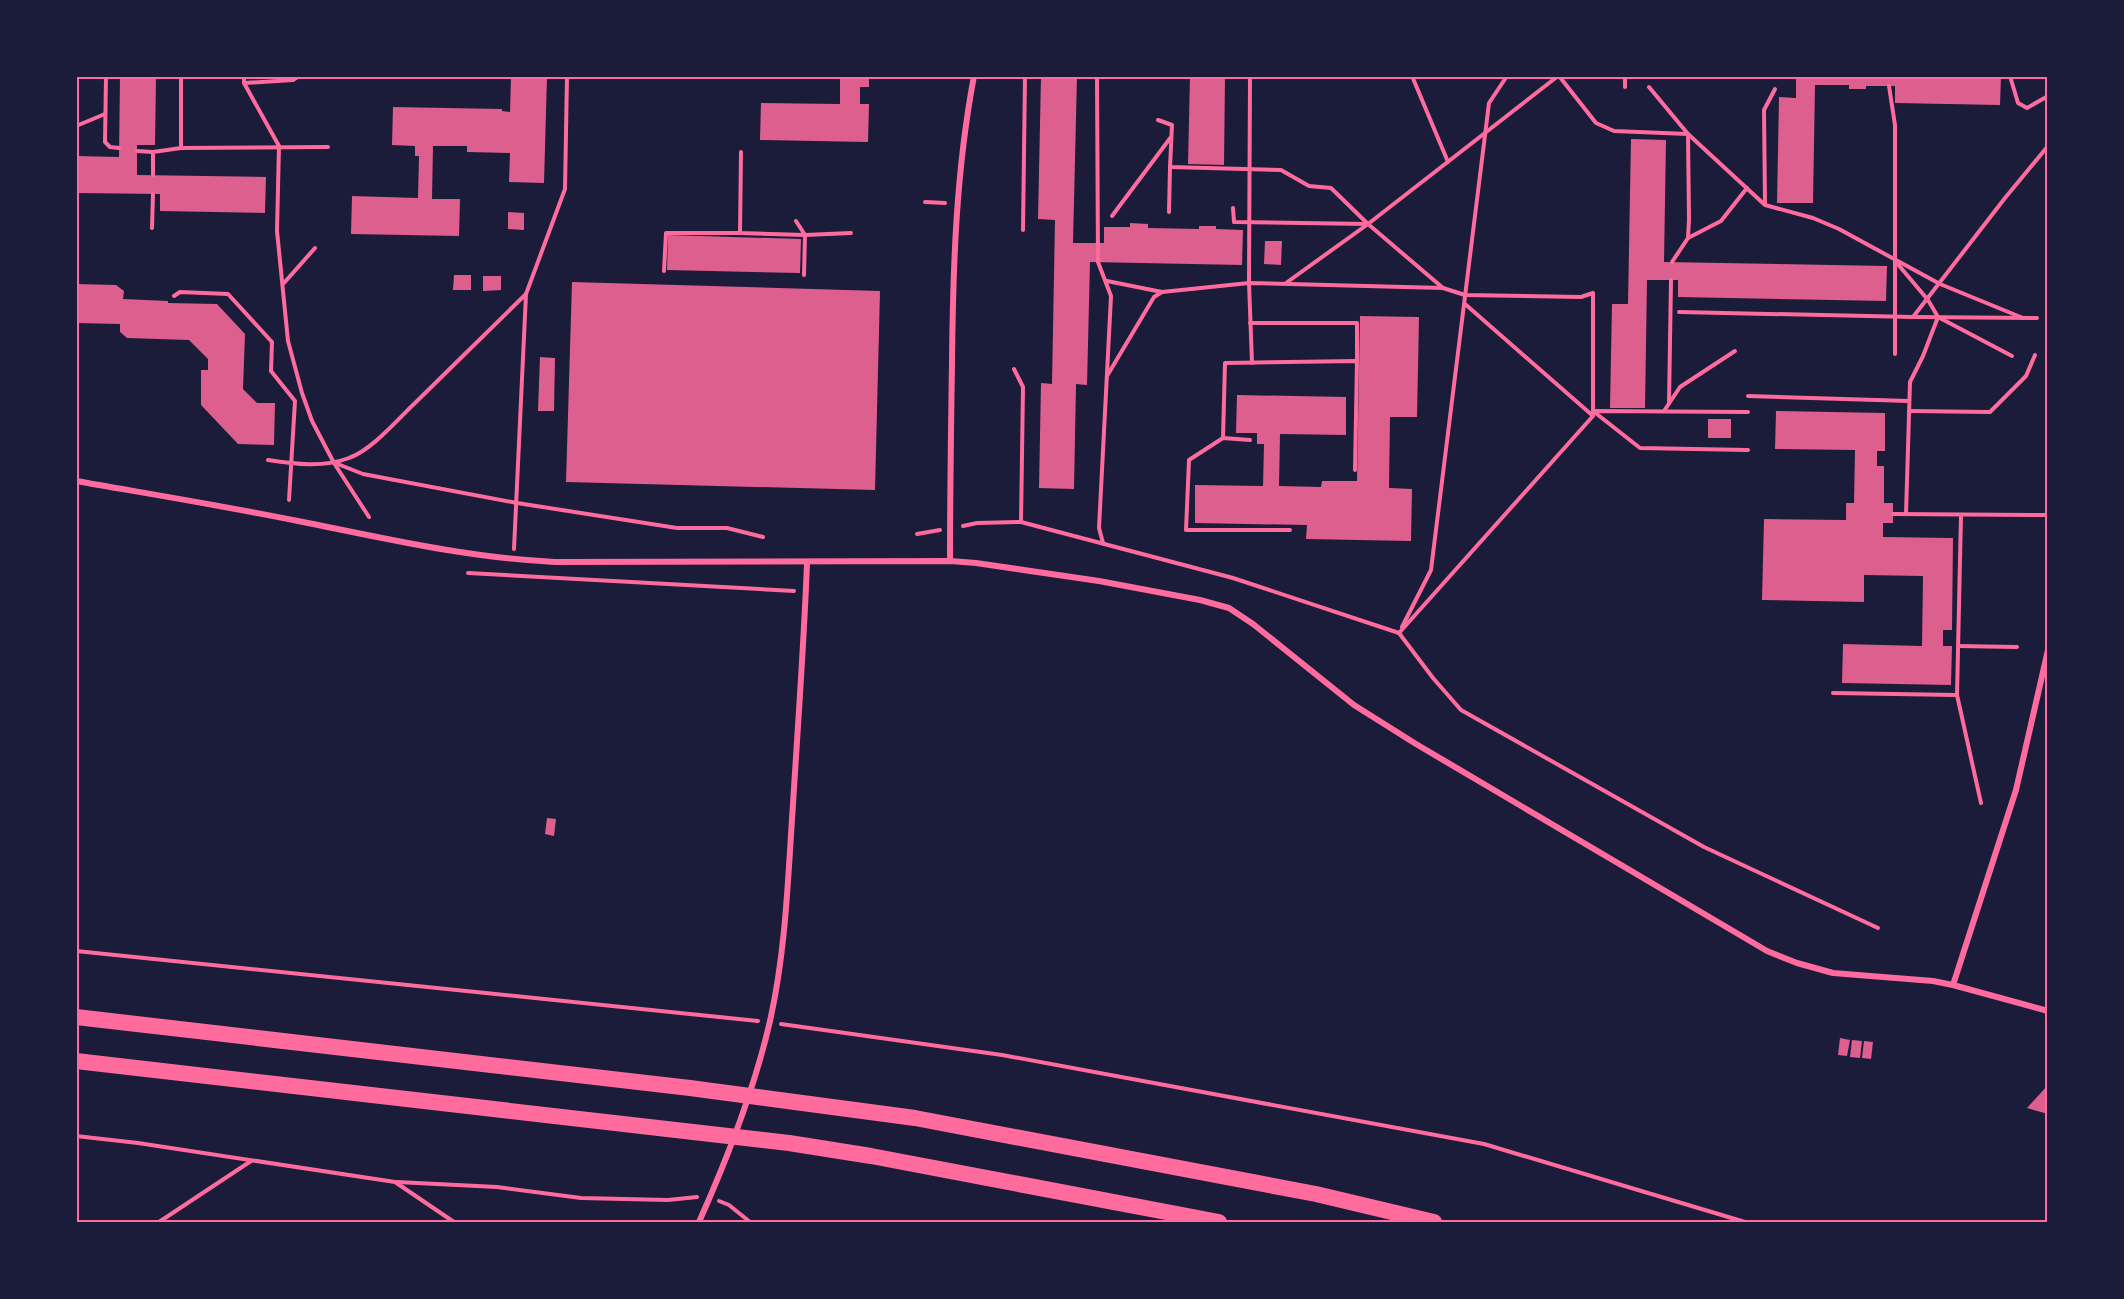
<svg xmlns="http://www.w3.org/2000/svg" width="2124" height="1299" font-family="'Space Grotesk',sans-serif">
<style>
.building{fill:#dd5f8e}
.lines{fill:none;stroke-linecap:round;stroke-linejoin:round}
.path{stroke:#ff6b9d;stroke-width:4}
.minor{stroke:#ff6b9d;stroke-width:6}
.trunk{stroke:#ff6b9d;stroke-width:16}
.neatline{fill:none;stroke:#ff6b9d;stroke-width:2}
</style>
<rect width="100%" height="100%" fill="#1b1b3a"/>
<g class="building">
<path d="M 120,76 L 156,76 L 155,145 L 137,145 L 137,175 L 266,177 L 265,213 L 160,211 L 160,194 L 76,193 L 76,156 L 119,157 Z"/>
<path d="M 511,76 L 547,77 L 544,183 L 509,182 L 510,153 L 467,152 L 467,146 L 433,146 L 432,199 L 460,199 L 459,236 L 351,234 L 352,196 L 418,198 L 419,156 L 415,156 L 415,146 L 392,145 L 393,107 L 502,109 L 502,111 L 510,112 Z"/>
<path d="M 840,76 L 869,76 L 869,87 L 860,87 L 860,104 L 869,104 L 868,142 L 760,140 L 761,103 L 840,104 Z"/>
<path d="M 1041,76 L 1077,76 L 1073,243 L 1104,243 L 1104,227 L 1130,227 L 1130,223 L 1148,224 L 1148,228 L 1199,229 L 1199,226 L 1216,226 L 1216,229 L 1243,230 L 1242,265 L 1090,262 L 1087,385 L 1076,384 L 1074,489 L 1039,488 L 1041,383 L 1052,384 L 1055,220 L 1038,219 Z"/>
<path d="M 1190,76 L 1225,76 L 1224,165 L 1188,164 Z"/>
<path d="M 1796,76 L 2001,76 L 2000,105 L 1895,103 L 1895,86 L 1866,86 L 1866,89 L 1849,89 L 1849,85 L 1815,85 L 1813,203 L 1777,203 L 1779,97 L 1796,98 Z"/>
<path d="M 1631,139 L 1666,140 L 1664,262 L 1887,266 L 1886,301 L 1678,297 L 1678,280 L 1647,280 L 1645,408 L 1610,408 L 1612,304 L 1628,304 Z"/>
<path d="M 508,212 L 524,213 L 524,230 L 508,229 Z"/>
<path d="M 668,235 L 801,239 L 800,273 L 667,270 Z"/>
<path d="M 1265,241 L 1282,241 L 1281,265 L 1264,264 Z"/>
<path d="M 454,275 L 471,275 L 471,290 L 453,290 Z"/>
<path d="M 483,276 L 501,276 L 501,290 L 483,291 Z"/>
<path d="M 572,282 L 880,291 L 875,490 L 566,482 Z"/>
<path d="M 76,284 L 116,285 L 124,291 L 123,299 L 168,301 L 168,303 L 217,304 L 245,334 L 243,389 L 257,403 L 275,403 L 274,445 L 238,444 L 201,405 L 201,370 L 208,370 L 208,359 L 189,340 L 127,338 L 120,332 L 120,324 L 76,323 Z"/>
<path d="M 1360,316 L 1419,317 L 1417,417 L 1390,417 L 1389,488 L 1412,489 L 1411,541 L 1306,539 L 1307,525 L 1195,523 L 1195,485 L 1263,486 L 1264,444 L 1257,444 L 1257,433 L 1236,433 L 1237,395 L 1346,397 L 1346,435 L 1280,434 L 1279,486 L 1321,487 L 1322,481 L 1357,481 Z"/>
<path d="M 540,357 L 555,358 L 554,411 L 538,411 Z"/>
<path d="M 1776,411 L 1885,413 L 1885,451 L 1877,451 L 1877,466 L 1884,466 L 1884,503 L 1893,503 L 1893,523 L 1883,523 L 1883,537 L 1953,538 L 1952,630 L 1943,630 L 1943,646 L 1952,646 L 1951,685 L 1842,683 L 1843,644 L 1922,646 L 1923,576 L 1864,575 L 1864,602 L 1762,600 L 1764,519 L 1846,520 L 1846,503 L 1854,503 L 1855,450 L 1775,449 Z"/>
<rect x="1708" y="419" width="23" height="19"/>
<path d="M 547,818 L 556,819 L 554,836 L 545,834 Z"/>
<path d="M 1840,1038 L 1850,1040 L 1847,1056 L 1838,1055 Z"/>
<path d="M 1852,1040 L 1862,1041 L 1860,1058 L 1850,1057 Z"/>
<path d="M 1864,1041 L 1873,1042 L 1871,1059 L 1862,1058 Z"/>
<path d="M 2048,1085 L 2048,1114 L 2027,1108 Z"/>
</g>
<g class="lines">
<g class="path">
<path d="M 106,76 L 105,142 L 110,147 L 119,148"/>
<path d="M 181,76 L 181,148 L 328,147"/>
<path d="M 244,76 L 244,83 L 279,146 L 277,231 L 288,341 L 302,393 L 312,421 L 334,463 L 369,517"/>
<path d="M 1097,76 L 1098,262 L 1111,296 L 1099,528 L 1103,543"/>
<path d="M 1250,76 L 1249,283 L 1252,363"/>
<path d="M 1412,76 L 1448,162"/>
<path d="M 1559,76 L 1596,123 L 1614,131 L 1688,134 L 1689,219 L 1688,238"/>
<path d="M 2010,76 L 2018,103 L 2027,108 L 2048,96"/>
<path d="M 244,83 L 293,80 L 299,76"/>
<path d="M 1889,86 L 1895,125 L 1895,354"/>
<path d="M 1625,87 L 1625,76"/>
<path d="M 1649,87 L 1688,134 L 1765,205 L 1813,218 L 1839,229 L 1940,284 L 2023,318"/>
<path d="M 1158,120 L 1172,125 L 1170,167 L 1281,170 L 1309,186 L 1331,188 L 1368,224"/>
<path d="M 76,126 L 105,114"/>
<path d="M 137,151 L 153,152"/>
<path d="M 741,152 L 740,233 L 805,235 L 796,221"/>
<path d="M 153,175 L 153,152 L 181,148"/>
<path d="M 925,202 L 945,203"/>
<path d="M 1765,204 L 1764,110 L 1775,89"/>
<path d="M 1233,208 L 1234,222 L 1368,224 L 1443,288"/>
<path d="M 1169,212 L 1170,167"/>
<path d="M 1112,216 L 1171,137"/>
<path d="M 152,228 L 153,194"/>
<path d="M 1023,230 L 1025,76"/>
<path d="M 1672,262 L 1688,238 L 1721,221 L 1747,188"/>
<path d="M 1896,262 L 1928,300 L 1938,317 L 2012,356"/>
<path d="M 664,271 L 666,233 L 740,233"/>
<path d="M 804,275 L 805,235 L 851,233"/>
<path d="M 1107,281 L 1162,292"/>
<path d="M 284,283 L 315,248"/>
<path d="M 1286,283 L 1368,224 L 1558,76"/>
<path d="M 174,296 L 180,292 L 228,294 L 272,342 L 271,371 L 295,401 L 289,500"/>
<path d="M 1465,304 L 1592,415"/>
<path d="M 1679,312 L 1913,317 L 2005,198 L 2048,146"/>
<path d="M 1914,317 L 2037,318"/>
<path d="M 1250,323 L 1357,323 L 1357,361"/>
<path d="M 1014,369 L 1023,387 L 1021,522"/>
<path d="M 1107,376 L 1154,297 L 1162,292 L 1249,283 L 1443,288 L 1465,295 L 1581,297 L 1593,293 L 1593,416 L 1399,633"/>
<path d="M 1748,396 L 1909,401"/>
<path d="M 1669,403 L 1671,280"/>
<path d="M 1664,411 L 1680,387 L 1735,351"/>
<path d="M 1909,411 L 1990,412 L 2026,376 L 2035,355"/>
<path d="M 1223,438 L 1225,363 L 1357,361 L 1355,470"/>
<path d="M 1250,440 L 1223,438 L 1189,460 L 1186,530 L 1290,530"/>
<path d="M 1748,450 L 1640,448 L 1593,411 L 1748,412"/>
<path d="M 268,460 C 294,464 323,468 349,458 C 372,450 397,420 415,403 C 452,367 489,330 526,294"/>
<path d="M 335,463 L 363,474 L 517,503 L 677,528 L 727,528 L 763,537"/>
<path d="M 1893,514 L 2048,515"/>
<path d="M 1906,514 L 1910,382 L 1923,356 L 1938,317"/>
<path d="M 1961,515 L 1957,695 L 1981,803"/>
<path d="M 963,526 L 977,523 L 1021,522 L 1233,578 L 1399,633 L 1433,678 L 1461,710 L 1704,847 L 1878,928"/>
<path d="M 917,534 L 940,530"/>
<path d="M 514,549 L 526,294 L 565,189 L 567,76"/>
<path d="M 468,573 L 794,591"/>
<path d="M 1402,627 L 1431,570 L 1489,103 L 1507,76"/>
<path d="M 1958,646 L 2017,647"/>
<path d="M 1833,693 L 1957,695"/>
<path d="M 76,951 L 758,1021"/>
<path d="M 781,1024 L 1002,1055 L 1484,1144 L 1745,1222"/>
<path d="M 76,1136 L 138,1143 L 395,1182 L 454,1222"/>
<path d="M 397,1182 L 497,1187 L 581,1198 L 668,1200 L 697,1197"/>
<path d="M 719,1201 L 729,1205 L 750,1222"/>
<path d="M 159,1222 L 251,1161"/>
</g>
<g class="minor">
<path d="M 76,481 C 150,494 224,506 298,521 C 383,538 468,558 555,562 L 950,561 L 976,563 L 1099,581 L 1200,600 L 1229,608 L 1253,624 L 1354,705 L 1416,744 L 1767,951 L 1797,963 L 1833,973 L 1933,981 L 1953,985 L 2048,1011"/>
<path d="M 950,561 C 950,495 951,428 952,361 C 953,266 956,171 974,76"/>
<path d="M 1953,985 L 2016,790 L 2048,650"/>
<path d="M 699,1222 C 728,1157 754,1091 770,1021 C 786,950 788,876 793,804 C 798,723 804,643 807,563"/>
</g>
<g class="trunk">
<path d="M 76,1017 L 690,1088 L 915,1118 L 1316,1194 L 1434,1222"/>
<path d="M 76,1061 L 789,1143 L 871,1156 L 1219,1222"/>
</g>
</g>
<rect width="2124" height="1299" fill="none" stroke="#1b1b3a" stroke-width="156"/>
<rect x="78" y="78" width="1968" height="1143" class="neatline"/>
</svg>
